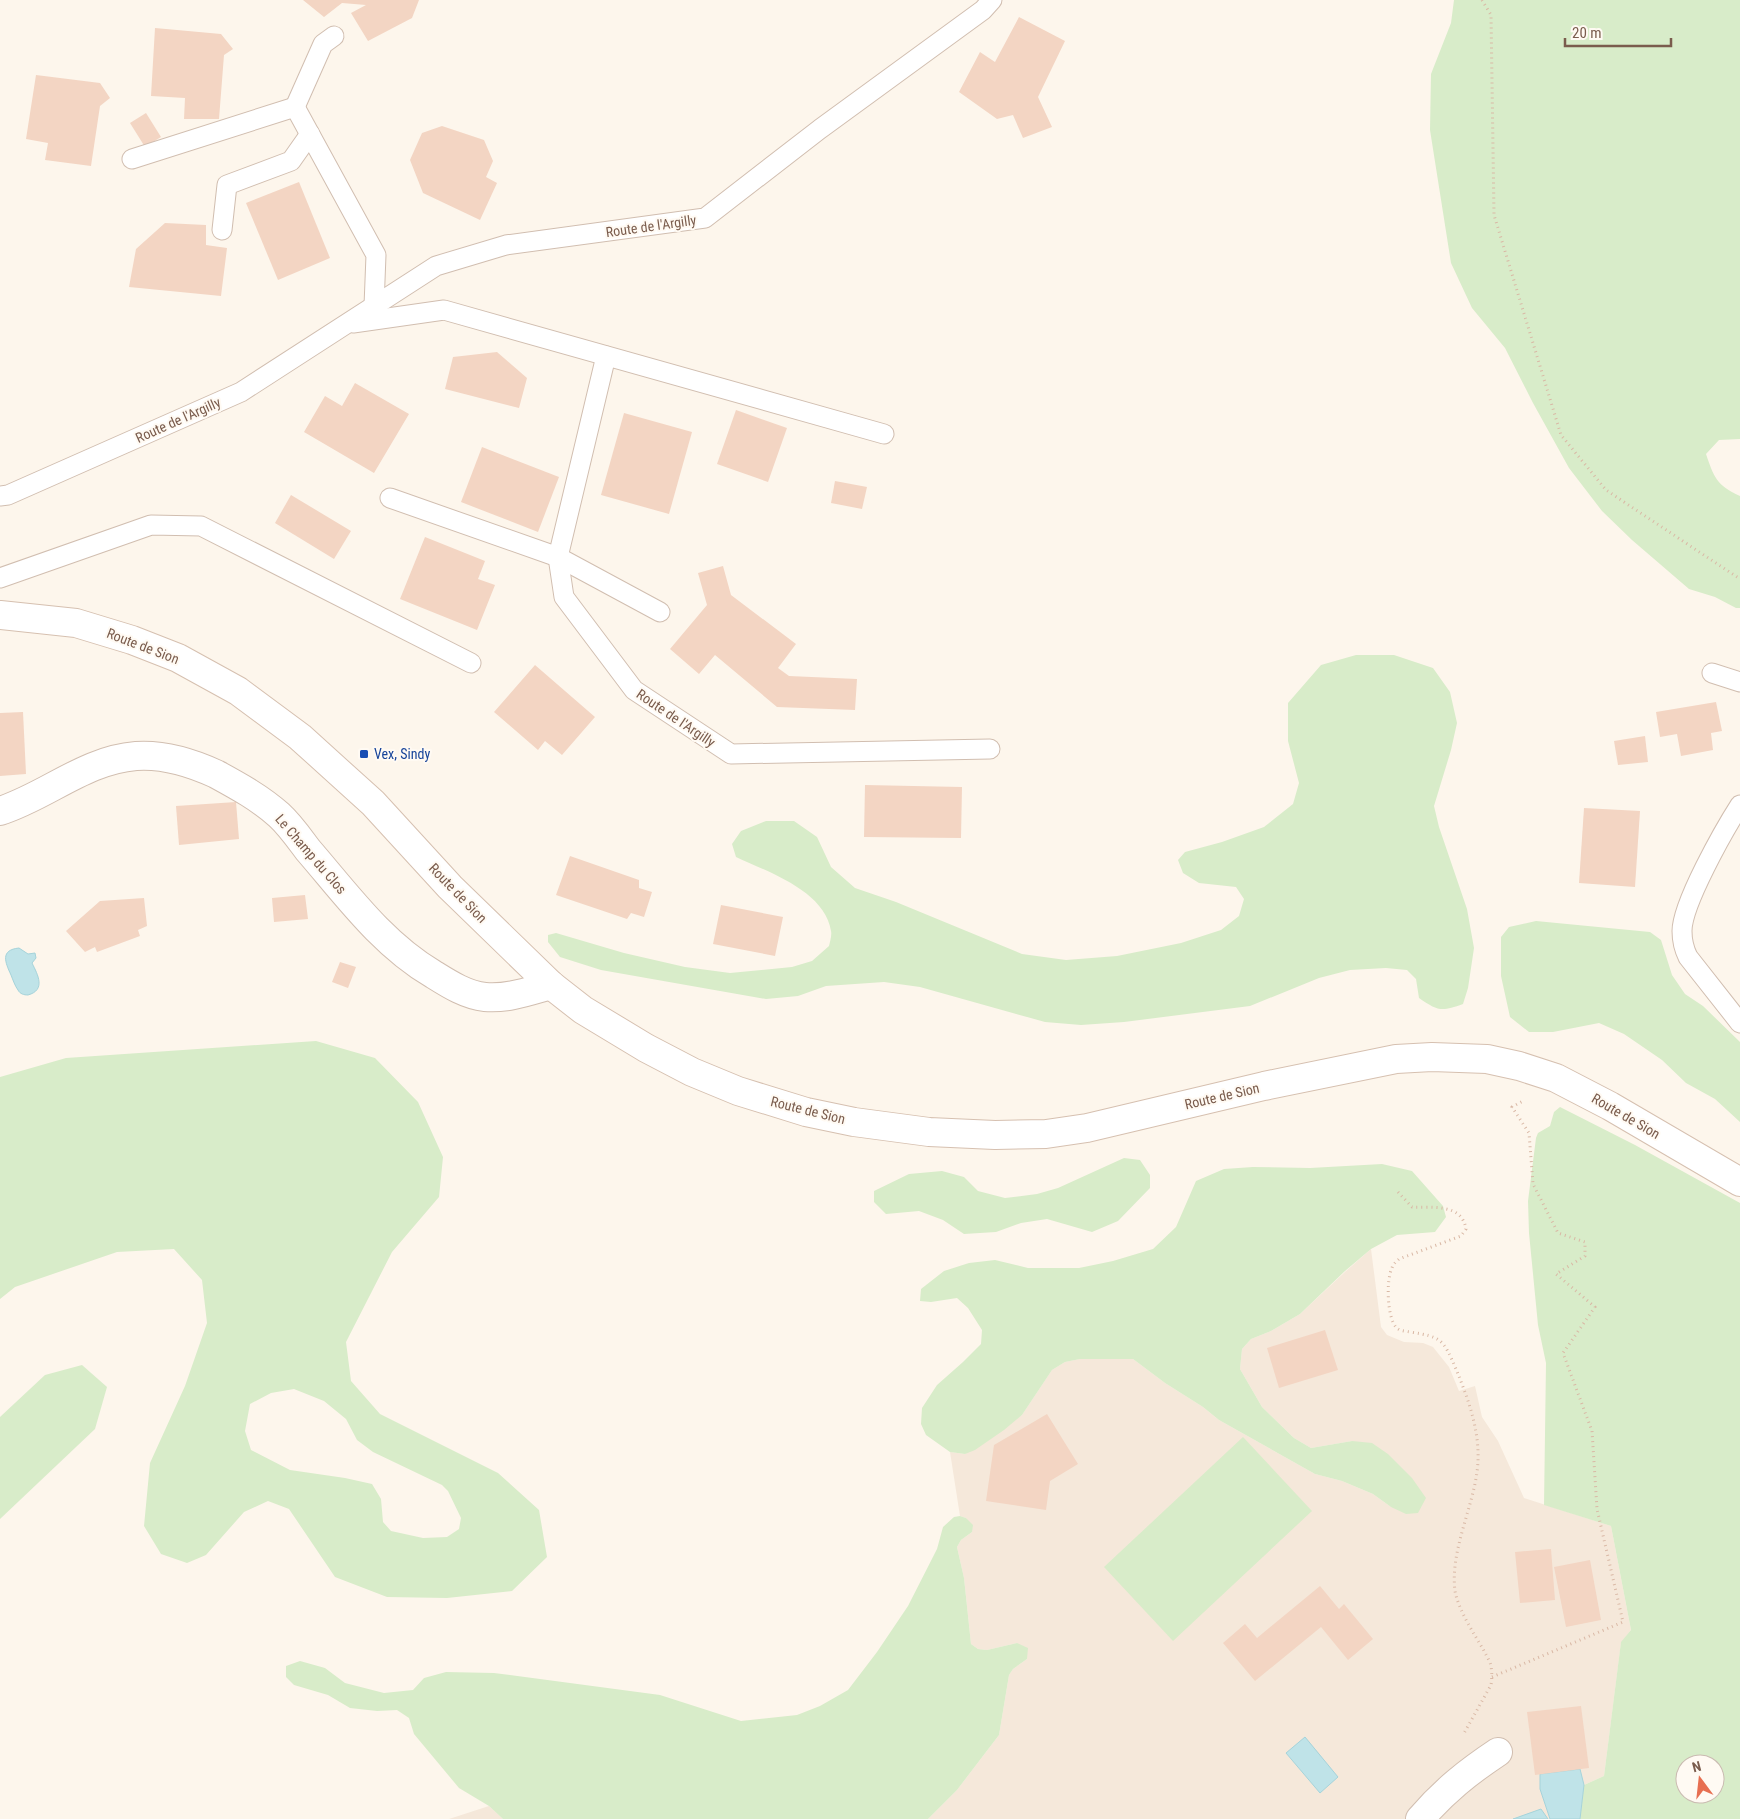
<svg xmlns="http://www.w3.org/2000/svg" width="1740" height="1819" font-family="'Roboto Condensed',sans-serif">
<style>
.residential{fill:#f5e8da}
.green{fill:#d8ecc9;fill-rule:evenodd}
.water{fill:#bfe3e8;stroke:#a5d3da}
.building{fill:#f3d5c3}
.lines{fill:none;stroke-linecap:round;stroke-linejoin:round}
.service-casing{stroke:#d1beb0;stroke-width:21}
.minor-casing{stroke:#d1beb0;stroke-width:30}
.secondary-casing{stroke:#d6c0b0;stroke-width:30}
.path{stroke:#d9b8a5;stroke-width:3;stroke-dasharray:1 4;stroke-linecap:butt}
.service{stroke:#fff;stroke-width:19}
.minor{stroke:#fff;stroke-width:28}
.secondary{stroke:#fff;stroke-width:28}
.transit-dot{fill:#1a4fb4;stroke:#fffaf3;stroke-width:2}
.labels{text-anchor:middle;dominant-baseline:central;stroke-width:4;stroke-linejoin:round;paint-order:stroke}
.street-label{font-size:14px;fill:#7a5c4d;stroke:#fffaf3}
.transit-label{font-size:14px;fill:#164399;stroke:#fffaf3;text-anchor:start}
</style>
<rect width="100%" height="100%" fill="#fdf6ec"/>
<g class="residential">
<path d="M 1371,1249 L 1381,1327 L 1387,1335 L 1404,1342 L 1423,1343 L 1433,1347 L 1449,1367 L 1459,1391 L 1475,1386 L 1482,1417 L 1498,1441 L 1524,1498 L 1611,1526 L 1631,1630 L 1621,1643 L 1604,1776 L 1584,1785 L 1580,1819 L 928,1819 L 957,1790 L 999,1735 L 1009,1675 L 1013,1669 L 1027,1659 L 1017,1643 L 987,1650 L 978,1649 L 971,1644 L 964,1578 L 957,1547 L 961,1540 L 972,1532 L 966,1518 L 960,1516 L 950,1452 L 965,1454 L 1022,1415 L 1052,1370 L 1065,1362 L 1080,1359 L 1133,1359 L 1165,1383 L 1203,1407 L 1219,1420 L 1315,1474 L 1342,1481 L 1373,1494 L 1391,1507 L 1352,1441 L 1311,1448 L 1294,1438 L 1262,1407 L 1240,1369 L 1242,1349 L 1251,1339 L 1271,1331 L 1300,1314 L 1346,1271 Z"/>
<path d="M 489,1806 L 503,1819 L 449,1819 Z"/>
</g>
<g class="green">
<path d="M 1454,0 L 1740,0 L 1740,439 L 1719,440 L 1706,454 C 1714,477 1716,485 1740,496 L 1740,608 L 1736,608 L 1715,597 L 1689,589 L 1632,540 L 1602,511 L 1569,468 L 1533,403 L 1505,348 L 1472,308 L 1451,263 L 1430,130 L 1431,74 L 1451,23 Z"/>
<path d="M 1356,655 L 1394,655 L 1433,668 L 1450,692 L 1457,723 L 1451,750 L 1434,806 L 1439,827 L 1467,909 L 1474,948 L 1468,988 L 1463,1004 C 1441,1012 1438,1011 1419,998 L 1416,979 L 1407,970 L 1386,968 L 1350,970 L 1319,978 L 1250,1006 L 1124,1022 L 1081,1025 L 1045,1022 L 920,987 L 884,982 L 826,986 L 798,996 L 766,999 L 601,970 L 560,957 L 548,942 L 548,935 L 556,933 L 624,953 L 685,967 L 730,973 L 792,967 L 812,961 L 829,946 C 830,942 832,935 831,931 C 825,891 768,872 736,857 L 732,844 L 741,831 L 766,821 L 794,821 L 817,837 L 831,867 L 855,888 L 896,902 L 1022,954 L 1066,960 L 1117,956 L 1181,943 L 1221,930 L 1239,916 L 1244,899 L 1236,887 L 1199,883 L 1183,873 L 1178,860 L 1185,852 L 1222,842 L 1264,827 L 1293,804 L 1299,783 L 1288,741 L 1288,703 L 1321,665 Z"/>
<path d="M 1536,921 L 1650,932 L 1661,940 L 1672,975 L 1685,994 L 1703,1006 L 1740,1042 L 1740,1122 L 1715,1099 L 1686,1083 L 1662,1060 L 1624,1034 L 1599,1023 L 1553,1032 L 1529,1032 L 1510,1017 L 1501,976 L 1501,937 L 1509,927 Z"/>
<path d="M 316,1041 L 375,1058 L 418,1102 L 443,1157 L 439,1197 L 392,1252 L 346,1342 L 351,1381 L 380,1414 L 498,1473 L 539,1510 L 547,1557 L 512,1591 L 447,1598 L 387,1597 L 335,1577 L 289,1509 L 268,1501 L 244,1512 L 206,1555 L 187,1563 L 161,1554 L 144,1526 L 150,1463 L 185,1386 L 207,1323 L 202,1280 L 174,1249 L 117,1252 L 15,1287 L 0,1299 L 0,1077 L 66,1058 ZM 294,1389 L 324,1401 L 346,1419 L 357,1440 L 373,1452 L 442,1485 L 448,1491 L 461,1518 L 459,1529 L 447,1537 L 423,1538 L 391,1531 L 383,1522 L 381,1499 L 372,1484 L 345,1478 L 290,1470 L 251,1450 L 245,1431 L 250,1404 L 271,1393 Z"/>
<path d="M 1560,1107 L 1635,1145 L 1740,1203 L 1740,1819 L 1580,1819 L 1584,1785 L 1604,1776 L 1621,1642 L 1631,1630 L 1611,1526 L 1544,1505 L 1546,1363 L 1538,1325 L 1529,1233 L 1528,1201 L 1536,1138 L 1538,1133 L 1550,1126 L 1554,1112 ZM 1685,1764 L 1715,1764 L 1715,1794 L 1685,1794 Z"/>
<path d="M 1124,1158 L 1140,1160 L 1150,1175 L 1150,1188 L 1118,1221 L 1092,1232 L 1047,1219 L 1021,1223 L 996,1232 L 964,1234 L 943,1220 L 919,1211 L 886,1214 L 874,1202 L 874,1191 L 909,1174 L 942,1171 L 964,1177 L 978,1191 L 1005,1198 L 1037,1194 L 1058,1188 Z"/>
<path d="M 1382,1164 L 1412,1171 L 1443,1206 L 1446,1217 L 1435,1232 L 1397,1235 L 1371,1249 L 1345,1271 L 1300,1314 L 1271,1331 L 1251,1339 L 1242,1349 L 1240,1369 L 1262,1407 L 1294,1438 L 1311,1448 L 1352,1441 L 1372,1443 L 1388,1454 L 1412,1478 L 1426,1498 L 1418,1513 L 1406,1514 L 1391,1507 L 1373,1494 L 1342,1481 L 1315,1474 L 1219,1420 L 1203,1407 L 1165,1383 L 1133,1359 L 1080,1359 L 1065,1362 L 1052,1370 L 1022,1415 L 1004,1430 L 975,1450 L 965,1454 L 950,1452 L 926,1435 L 921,1424 L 922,1408 L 937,1385 L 963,1362 L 981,1344 L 982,1330 L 968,1308 L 957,1298 L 931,1302 L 920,1301 L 921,1289 L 944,1271 L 969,1263 L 995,1260 L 1028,1268 L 1079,1268 L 1113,1261 L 1153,1249 L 1176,1227 L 1196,1181 L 1224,1169 L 1253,1167 L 1310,1168 Z"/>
<path d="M 82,1365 L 107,1387 L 95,1429 L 0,1519 L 0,1417 L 45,1375 Z"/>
<path d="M 1243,1437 L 1312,1511 L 1173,1641 L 1104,1567 Z"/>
<path d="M 960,1516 L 966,1518 L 973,1525 L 972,1532 L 961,1540 L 957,1547 L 964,1578 L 971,1644 L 978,1649 L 987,1650 L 1017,1643 L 1028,1648 L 1027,1659 L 1013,1669 L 1009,1675 L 999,1735 L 957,1790 L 928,1819 L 503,1819 L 489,1806 L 459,1788 L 414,1734 L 409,1718 L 397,1710 L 377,1711 L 350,1708 L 328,1695 L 294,1685 L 286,1677 L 286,1666 L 300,1661 L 325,1668 L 345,1683 L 384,1693 L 413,1690 L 424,1678 L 446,1672 L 494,1673 L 660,1695 L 741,1721 L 797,1715 L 820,1706 L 848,1690 L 877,1652 L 908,1606 L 937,1549 L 943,1527 L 954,1517 Z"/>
</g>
<g class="water">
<path d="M 19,948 L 28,954 L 35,953 L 36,958 L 32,963 C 38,975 46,990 28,995 C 24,995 20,994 18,990 C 15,986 13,980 11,975 C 5,962 0,950 19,948 Z"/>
<path d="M 1305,1737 L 1338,1777 L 1320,1793 L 1286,1753 Z"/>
<path d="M 1580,1769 L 1584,1785 L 1580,1819 L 1550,1819 L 1540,1789 L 1540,1774 Z"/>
<path d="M 1541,1809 L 1548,1819 L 1513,1819 Z"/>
</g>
<g class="building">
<path d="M 303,0 L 419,0 L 412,18 L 368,41 L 351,13 L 366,5 L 342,3 L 324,17 Z"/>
<path d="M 1019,17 L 1065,41 L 1038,97 L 1052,127 L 1023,138 L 1013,115 L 997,119 L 959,92 L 980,52 L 995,62 Z"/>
<path d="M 155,28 L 221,34 L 233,49 L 224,55 L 219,119 L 184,119 L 185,98 L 151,96 Z"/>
<path d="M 36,75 L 100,83 L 110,98 L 100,106 L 91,166 L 45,160 L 48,143 L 26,139 Z"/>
<path d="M 146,113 L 161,137 L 145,147 L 130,123 Z"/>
<path d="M 442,126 L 484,140 L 493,161 L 486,177 L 497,183 L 480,220 L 423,193 L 410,160 L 422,133 Z"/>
<path d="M 299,182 L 330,258 L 278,280 L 246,203 Z"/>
<path d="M 165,223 L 206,225 L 206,245 L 227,248 L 221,296 L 129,287 L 136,249 Z"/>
<path d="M 497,352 L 527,378 L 519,408 L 445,389 L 453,357 Z"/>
<path d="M 355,383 L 409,414 L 374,473 L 304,432 L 325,396 L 342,406 Z"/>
<path d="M 736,410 L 787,428 L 768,482 L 717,464 Z"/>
<path d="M 624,413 L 692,432 L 669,514 L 601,495 Z"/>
<path d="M 482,447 L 559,477 L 538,532 L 461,502 Z"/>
<path d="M 835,481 L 867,487 L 862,509 L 831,503 Z"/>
<path d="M 291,495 L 351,531 L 334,559 L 275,523 Z"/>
<path d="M 425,537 L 485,561 L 478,579 L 495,585 L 477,630 L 400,599 Z"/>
<path d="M 723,566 L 731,595 L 796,644 L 778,668 L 789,676 L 857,679 L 855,710 L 777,707 L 715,655 L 699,674 L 670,649 L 707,605 L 698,573 Z"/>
<path d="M 535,665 L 595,717 L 562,755 L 545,741 L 538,750 L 494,712 Z"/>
<path d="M 1716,702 L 1722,731 L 1711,733 L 1713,750 L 1681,756 L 1677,734 L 1660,737 L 1656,712 Z"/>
<path d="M 23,712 L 26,774 L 0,776 L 0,713 Z"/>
<path d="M 1645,736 L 1648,762 L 1618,765 L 1614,741 Z"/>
<path d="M 865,785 L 962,787 L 961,838 L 864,837 Z"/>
<path d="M 236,802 L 239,839 L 179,845 L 176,806 Z"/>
<path d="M 1584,808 L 1640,811 L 1635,887 L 1579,883 Z"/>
<path d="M 570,856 L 639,880 L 639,888 L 652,892 L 644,917 L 631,913 L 627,919 L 556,895 Z"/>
<path d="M 305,895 L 308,919 L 274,922 L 272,898 Z"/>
<path d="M 144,898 L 147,926 L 138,930 L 140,936 L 97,952 L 95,947 L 85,952 L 66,931 L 100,901 Z"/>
<path d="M 721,905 L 783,917 L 775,956 L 713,944 Z"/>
<path d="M 340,962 L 356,967 L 348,988 L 332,982 Z"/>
<path d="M 1325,1330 L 1338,1370 L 1279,1388 L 1267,1348 Z"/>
<path d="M 1047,1414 L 1078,1464 L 1050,1481 L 1046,1510 L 986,1501 L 994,1445 Z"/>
<path d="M 1551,1549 L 1555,1600 L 1520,1603 L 1515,1552 Z"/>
<path d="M 1590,1560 L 1601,1620 L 1566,1627 L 1554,1567 Z"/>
<path d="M 1320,1586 L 1339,1609 L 1344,1604 L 1373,1639 L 1348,1660 L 1321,1627 L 1255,1681 L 1223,1643 L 1245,1624 L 1257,1638 Z"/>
<path d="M 1581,1706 L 1589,1768 L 1535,1775 L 1527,1712 Z"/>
</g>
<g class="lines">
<g class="service-casing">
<g id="service">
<path d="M 295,107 L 323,44 L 334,36"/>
<path d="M 132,159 L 295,107 L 376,255 L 374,306"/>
<path d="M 222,230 L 227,185 L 291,161 L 310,134"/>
<path d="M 353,323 L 444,310 L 884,434"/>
<path d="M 606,356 L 558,557 L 564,597 L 634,690 L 731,754 L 990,749"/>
<path d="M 0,496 L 8,495 L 241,392 L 436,266 L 506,245 L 705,218 L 820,129 L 983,10 L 992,0"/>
<path d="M 390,498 L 558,557 L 660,612"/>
<path d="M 0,578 L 151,525 L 201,526 L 471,663"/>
<path d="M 1712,673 L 1740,682"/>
<path d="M 1740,805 C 1724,830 1682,904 1682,931 C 1682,941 1684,949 1688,957 L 1740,1023"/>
</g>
</g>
<g class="minor-casing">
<g id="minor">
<path d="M 0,811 C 47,796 85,760 136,756 C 164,754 190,762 216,774 C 238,786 260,798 279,815 C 290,825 299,838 308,850 C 346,894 382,944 433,974 C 449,984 466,995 485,997 C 508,999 529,991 551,985"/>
<path d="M 1420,1819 C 1444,1791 1468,1772 1498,1752"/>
</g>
</g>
<g class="secondary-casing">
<path id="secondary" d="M 0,615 L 76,623 L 132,640 L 178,658 L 238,691 L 300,737 L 373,803 L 450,887 L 551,985 L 583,1010 L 646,1048 L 692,1072 L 738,1091 L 806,1112 L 854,1122 L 929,1132 L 995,1135 L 1046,1134 L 1087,1128 L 1264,1086 L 1396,1059 L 1432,1057 L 1487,1059 L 1519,1066 L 1556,1078 L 1610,1106 L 1740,1182"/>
</g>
<g class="path">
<path d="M 1482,0 L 1491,15 L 1494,215 L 1561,435 L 1606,490 L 1740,579"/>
<path d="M 1398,1192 L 1412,1207 C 1432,1208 1462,1203 1466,1229 L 1461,1236 L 1399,1259 C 1396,1262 1393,1264 1392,1268 C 1386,1280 1387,1317 1396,1327 C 1399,1331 1405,1331 1410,1332 C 1442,1337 1443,1339 1456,1369 C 1469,1401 1482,1436 1477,1472 C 1472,1510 1450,1552 1455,1591 C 1458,1609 1474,1634 1483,1649 C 1486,1655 1490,1661 1491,1666 C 1492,1673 1492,1679 1491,1685 L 1463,1735"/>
<path d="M 1492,1677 L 1623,1622 L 1597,1509 L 1592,1431 L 1563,1353 L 1595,1307 L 1556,1274 L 1585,1256 L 1585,1242 L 1558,1233 L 1533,1184 L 1529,1133 L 1512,1107 L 1523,1101"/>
</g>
<use href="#service" class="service"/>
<use href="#minor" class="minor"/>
<use href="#secondary" class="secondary"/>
</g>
<rect class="transit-dot" x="359" y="749" width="10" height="10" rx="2.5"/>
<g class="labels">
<g class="street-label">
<text transform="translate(651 226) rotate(-8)">Route de l'Argilly</text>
<text transform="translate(178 420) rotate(-24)">Route de l'Argilly</text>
<text transform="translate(143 646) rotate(21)">Route de Sion</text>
<text transform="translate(676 718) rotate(34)">Route de l'Argilly</text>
<text transform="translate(311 854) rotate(49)">Le Champ du Clos</text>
<text transform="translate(458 893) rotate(46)">Route de Sion</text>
<text transform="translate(1222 1096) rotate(-13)">Route de Sion</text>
<text transform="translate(808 1110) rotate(14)">Route de Sion</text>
<text transform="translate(1626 1116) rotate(30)">Route de Sion</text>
</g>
<g class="transit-label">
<text x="374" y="754">Vex, Sindy</text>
</g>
</g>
<g transform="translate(1700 1779) rotate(345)"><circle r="24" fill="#fffaf3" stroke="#cabbb1"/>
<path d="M0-4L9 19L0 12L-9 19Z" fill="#e76f51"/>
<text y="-8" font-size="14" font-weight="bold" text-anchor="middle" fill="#7a5c4d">N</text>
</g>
<path d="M1565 38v8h106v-8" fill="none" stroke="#7a5c4d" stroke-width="2.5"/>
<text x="1572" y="38" font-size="15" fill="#7a5c4d" stroke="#fffaf3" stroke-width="4" paint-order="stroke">20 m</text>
</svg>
